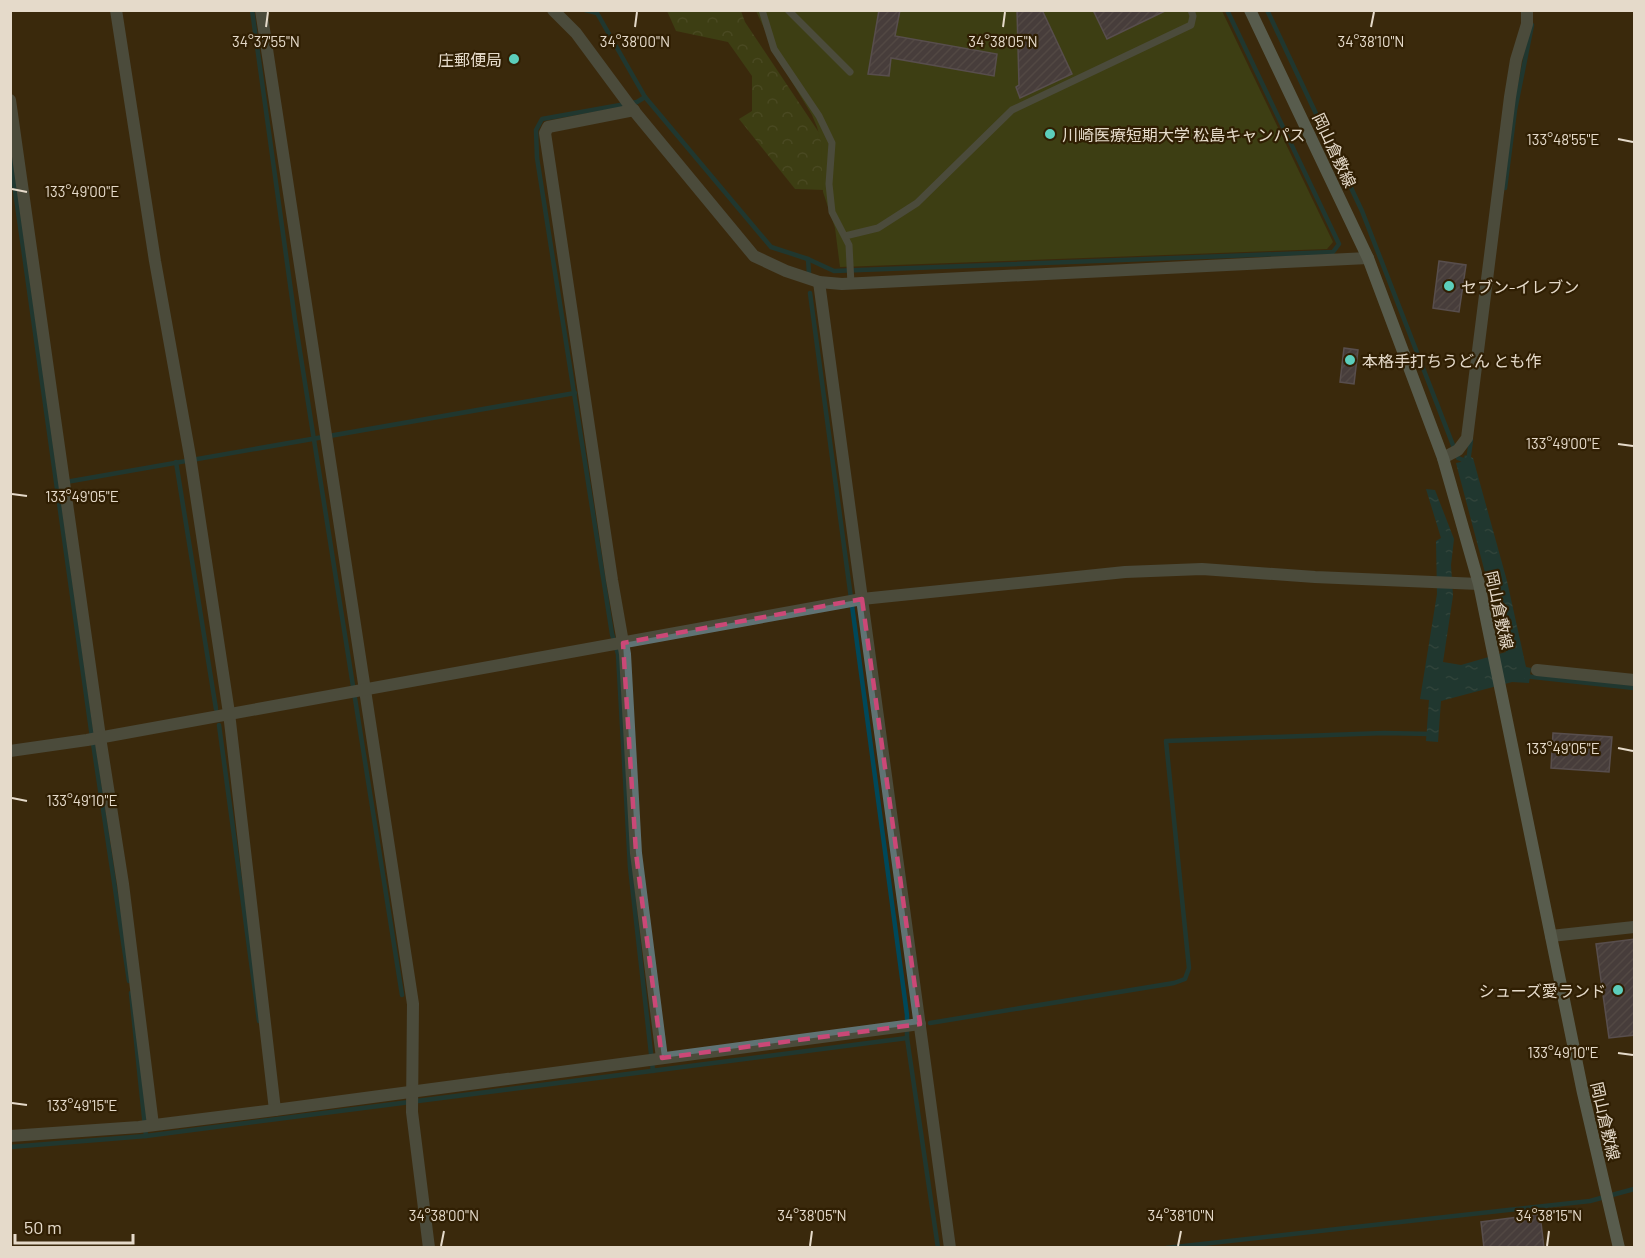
<svg xmlns="http://www.w3.org/2000/svg" width="1645" height="1258" font-family="Barlow,'Noto Sans JP',sans-serif">
<style>
.forest{fill:url(#forest-crowns)}
.pitch{fill:#41571b}
.water{fill:url(#water-ripples)}
.lines{fill:none;stroke-linecap:round;stroke-linejoin:round}
.stream{stroke:#00485a;stroke-width:4.5}
.building{fill:url(#building-hatch);stroke:#7c7a9b;stroke-width:1.5}
.service{stroke:#607374;stroke-width:7}
.minor{stroke:#607374;stroke-width:12}
.tertiary{stroke:#607374;stroke-width:12}
.secondary{stroke:#7d9a9c;stroke-width:12}
.marked{fill:none;stroke:#cb4877;stroke-width:4.5;stroke-dasharray:12 8;stroke-linejoin:round}
.ticks{fill:none;stroke:#e5daca;stroke-width:2}
.poi-dot{fill:#5ccebb;stroke:#301f03;stroke-width:2}
.labels{text-anchor:middle;dominant-baseline:central;stroke-width:4.5;stroke-linejoin:round;paint-order:stroke}
.poi-label{font-size:16px;fill:#e5daca;stroke:#301f03;text-anchor:start}
.street-label{font-size:16px;fill:#e5daca;stroke:#301f03}
.ticks-label{font-size:15px;text-anchor:middle;fill:#e5daca;stroke:#301f03;stroke-width:4.5;stroke-linejoin:round;paint-order:stroke}
</style>
<defs>
<pattern id="forest-crowns" width="20" height="18" patternUnits="userSpaceOnUse" patternTransform="scale(1.5)"><rect width="20" height="18" fill="#41571b"/><path d="M2 6a3 3 0 1 1 6 0M12 15a3 3 0 1 1 6 0" fill="none" stroke="#5c6f3b"/></pattern>
<pattern id="water-ripples" width="26" height="14" patternUnits="userSpaceOnUse" patternTransform="scale(1.5)"><rect width="26" height="14" fill="#00485a"/><path d="M2 4q2-2 4 0t4 0M15 11q2-2 4 0t4 0" fill="none" stroke="#256270"/></pattern>
<pattern id="building-hatch" width="6" height="6" patternUnits="userSpaceOnUse" patternTransform="scale(1.5)"><rect width="6" height="6" fill="#575573"/><path d="M-1 1l2-2M0 6l6-6M5 7l2-2" fill="none" stroke="#6f6d86"/></pattern>
</defs>
<rect width="100%" height="100%" fill="#3a290d"/>
<path class="forest" d="M 667,11 L 741,11 L 745,22 L 834,155 L 855,191 L 795,189 L 739,119 L 752,111 L 752,76 L 728,42 L 676,31 Z"/>
<path class="pitch" d="M 756,11 L 1222,11 L 1333,242 L 1327,249 L 840,267 L 835,228 L 823,192 L 821,142 L 817,127 L 812,115 L 781,64 Z"/>
<path class="water" d="M 1465,455 L 1473,458 L 1507,581 L 1526,667 L 1531,668 L 1529,683 L 1512,682 L 1441,701 L 1438,742 L 1426,741 L 1429,700 L 1420,699 L 1437,594 L 1436,541 L 1441,538 L 1426,489 L 1435,490 L 1454,539 L 1451,565 L 1453,596 L 1443,662 L 1461,665 L 1506,652 L 1456,463 L 1461,462 Z"/>
<g class="lines">
<g class="stream">
<path d="M 252,10 L 295,320 L 402,995"/>
<path d="M 585,10 L 597,13 L 645,97 L 771,247 L 808,259 L 834,271 L 1333,252 L 1339,244 L 1227,10"/>
<path d="M 1267,10 L 1362,211 L 1458,458 L 1468,462"/>
<path d="M 645,97 L 637,102 L 542,119 L 536,130 L 537,158 L 612,634 L 618,654 L 630,867 L 653,1071"/>
<path d="M 10,155 L 91,730 L 129,981"/>
<path d="M 1505,188 L 1515,110 L 1532,25"/>
<path d="M 808,259 L 809,273"/>
<path d="M 810,293 L 907,1015 L 907,1038 L 938,1248"/>
<path d="M 176,462 L 216,709"/>
<path d="M 1468,462 L 1471,440"/>
<path d="M 66,482 L 575,393"/>
<path d="M 1524,676 L 1634,688"/>
<path d="M 219,725 L 259,1021"/>
<path d="M 131,993 L 146,1136"/>
<path d="M 930,1023 L 1174,983 L 1185,979 L 1189,968 L 1166,741 L 1384,733 L 1431,734"/>
<path d="M 10,1147 L 146,1136 L 907,1038"/>
<path d="M 1166,1248 L 1590,1201 L 1634,1189"/>
</g>
</g>
<g class="building">
<path d="M 879,10 L 900,10 L 895,36 L 997,54 L 994,76 L 891,58 L 889,76 L 868,74 Z"/>
<path d="M 1017,10 L 1042,10 L 1072,74 L 1020,98 L 1016,87 L 1019,85 Z"/>
<path d="M 1093,10 L 1167,10 L 1107,39 Z"/>
<path d="M 1439,261 L 1466,265 L 1459,312 L 1433,308 Z"/>
<path d="M 1344,348 L 1358,350 L 1354,384 L 1340,382 Z"/>
<path d="M 1553,733 L 1612,737 L 1609,772 L 1551,768 Z"/>
<path d="M 1635,939 L 1635,1035 L 1609,1038 L 1596,944 Z"/>
<path d="M 1540,1214 L 1544,1248 L 1484,1248 L 1481,1222 Z"/>
</g>
<g class="lines">
<g class="service">
<path d="M 762,10 L 774,49 L 819,116 L 832,143 L 829,184 L 832,212 L 849,245 L 851,284"/>
<path d="M 788,10 L 850,72"/>
<path d="M 845,236 L 878,228 L 917,203 L 1012,110 L 1191,25 L 1193,16 L 1191,10"/>
</g>
<g class="minor">
<path d="M 116,10 L 155,261 L 190,456 L 229,713 L 275,1110"/>
<path d="M 261,10 L 413,1004 L 412,1112 L 429,1248"/>
<path d="M 553,10 L 576,33 L 630,106 L 754,256 L 786,271 L 819,282 L 842,284 L 1368,258"/>
<path d="M 10,100 L 100,737 L 123,884 L 153,1125"/>
<path d="M 634,110 L 548,127 L 545,133 L 612,580 L 625,654 L 636,853 L 662,1058"/>
<path d="M 819,282 L 950,1248"/>
<path d="M 1443,458 L 1458,450 L 1467,438 L 1510,97 L 1516,60 L 1527,24 L 1527,10"/>
<path d="M 1537,670 L 1634,680"/>
<path d="M 10,751 L 87,740 L 862,599 L 1125,572 L 1202,569 L 1315,577 L 1479,584"/>
<path d="M 10,1136 L 139,1127 L 275,1110 L 920,1024"/>
</g>
<path class="tertiary" d="M 1551,936 L 1634,927"/>
<path class="secondary" d="M 1250,10 L 1368,258 L 1443,458 L 1479,584 L 1583,1093 L 1619,1248"/>
</g>
<path d="M0 0H1645V1258H0ZM 862,599 L 920,1024 L 662,1058 L 636,853 L 623,643 Z" fill="#3a290d" fill-opacity=".55" fill-rule="evenodd"/>
<path class="marked" d="M 862,599 L 920,1024 L 662,1058 L 636,853 L 623,643 Z"/>
<path class="ticks" d="M 266,27 L 268,12M 635,27 L 637,12M 1003,27 L 1005,12M 1371,27 L 1374,12M 1618,139 L 1633,142M 12,189 L 27,192M 1618,444 L 1633,446M 12,494 L 27,496M 1618,748 L 1633,751M 12,798 L 27,801M 1618,1053 L 1633,1055M 12,1103 L 27,1105M 441,1246 L 444,1231M 810,1246 L 812,1231M 1178,1246 L 1181,1231M 1547,1246 L 1549,1231"/>
<g class="poi-dot">
<circle cx="514" cy="59" r="6"/>
<circle cx="1050" cy="134" r="6"/>
<circle cx="1449" cy="286" r="6"/>
<circle cx="1350" cy="360" r="6"/>
<circle cx="1618" cy="990" r="6"/>
</g>
<g class="labels">
<g class="poi-label">
<text x="502" y="59" text-anchor="end">庄郵便局</text>
<text x="1062" y="134">川崎医療短期大学 松島キャンパス</text>
<text x="1461" y="286">セブン-イレブン</text>
<text x="1362" y="360">本格手打ちうどん とも作</text>
<text x="1606" y="990" text-anchor="end">シューズ愛ランド</text>
</g>
<g class="street-label">
<text transform="translate(1335 150) rotate(65)">岡山倉敷線</text>
<text transform="translate(1500 610) rotate(78)">岡山倉敷線</text>
<text transform="translate(1606 1121) rotate(77)">岡山倉敷線</text>
</g>
</g>
<g class="ticks-label">
<text x="266" y="47">34°37'55"N</text>
<text x="1003" y="47">34°38'05"N</text>
<text x="635" y="47">34°38'00"N</text>
<text x="1371" y="47">34°38'10"N</text>
<text x="1563" y="145">133°48'55"E</text>
<text x="82" y="197">133°49'00"E</text>
<text x="1563" y="449">133°49'00"E</text>
<text x="82" y="502">133°49'05"E</text>
<text x="1563" y="754">133°49'05"E</text>
<text x="82" y="806">133°49'10"E</text>
<text x="1563" y="1058">133°49'10"E</text>
<text x="82" y="1111">133°49'15"E</text>
<text x="444" y="1221">34°38'00"N</text>
<text x="812" y="1221">34°38'05"N</text>
<text x="1181" y="1221">34°38'10"N</text>
<text x="1549" y="1221">34°38'15"N</text>
</g>
<rect width="1645" height="1258" fill="none" stroke="#e5daca" stroke-width="24"/>
<path d="M15 1234v9h118v-9" fill="none" stroke="#e5daca" stroke-width="3"/>
<text x="24" y="1234" font-size="18" fill="#e5daca" stroke="#301f03" stroke-width="4.5" paint-order="stroke">50 m</text>
</svg>
